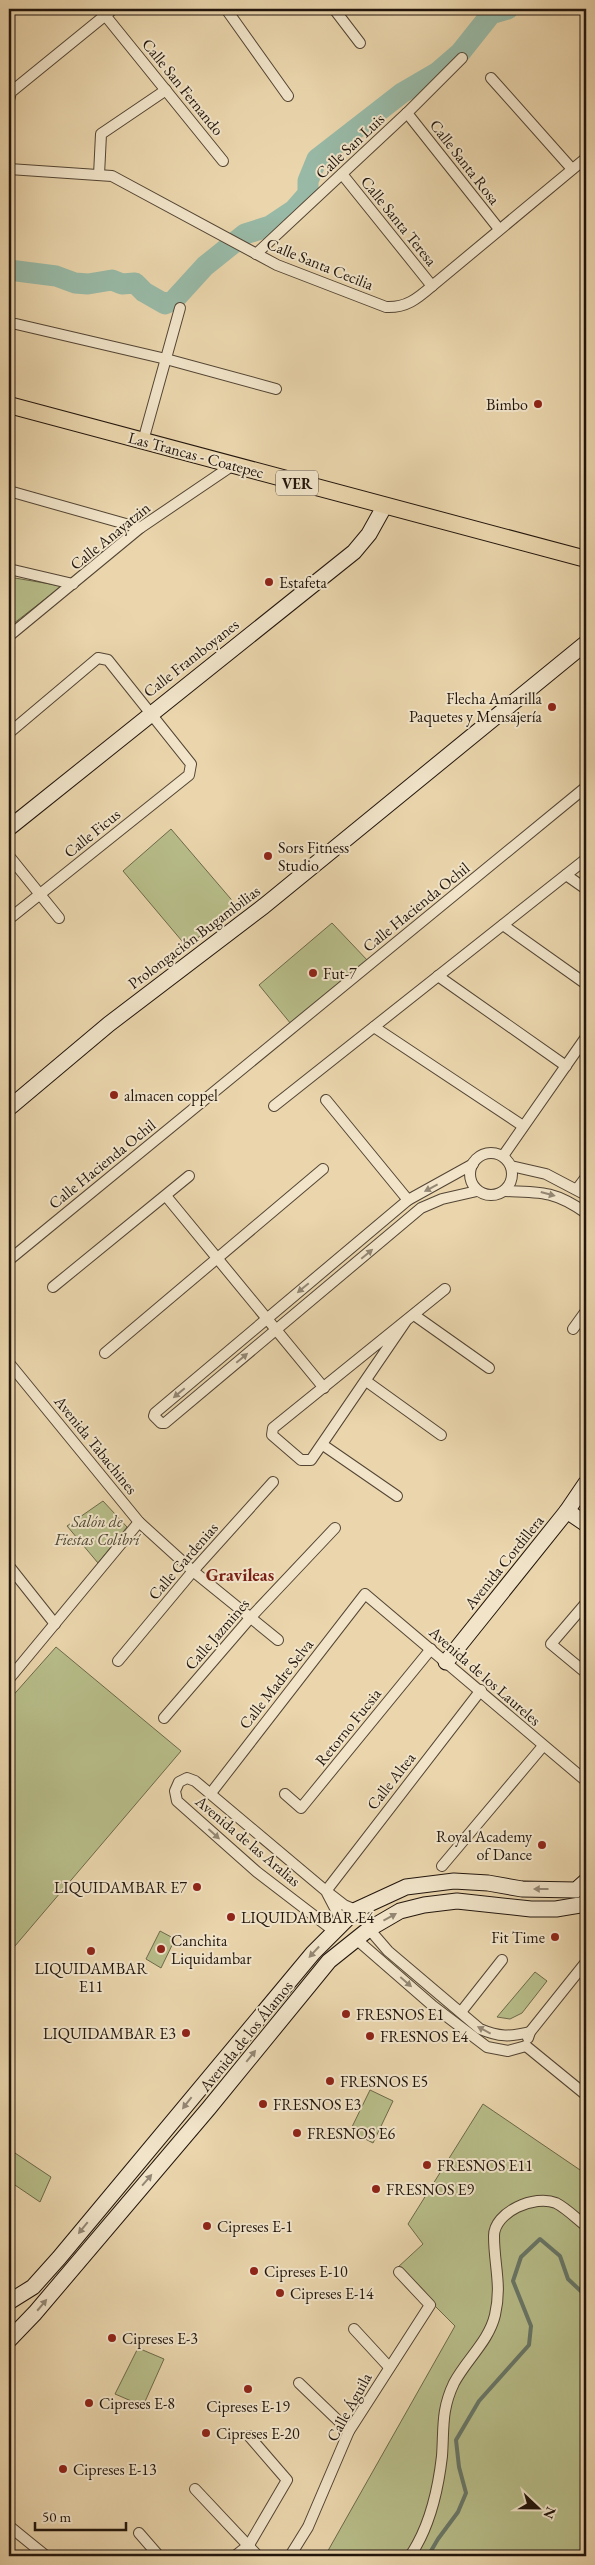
<svg xmlns="http://www.w3.org/2000/svg" width="595" height="2565" font-family="'EB Garamond',serif">
<style>
.green{fill:#b7bd89;stroke:#6c694a}
.lines{fill:none;stroke-linecap:round;stroke-linejoin:round}
.stream{stroke:#687768;stroke-width:4}
.river{stroke:#98b9a6;stroke-width:21}
.street-casing{stroke:#534534;stroke-width:12}
.secondary-casing{stroke:#21150c;stroke-width:17}
.primary-casing{stroke:#21150c;stroke-width:18}
.street{stroke:#f1e4c9;stroke-width:10}
.secondary{stroke:#f1e4c9;stroke-width:15}
.primary{stroke:#ead5ac;stroke-width:16}
.oneway{fill:#938774}
.poi-dot{fill:#8f2418;stroke:#f1e4c9;stroke-width:2}
.labels{text-anchor:middle;dominant-baseline:central;stroke-width:4;stroke-linejoin:round;paint-order:stroke}
.shield{fill:#f1e4c9;stroke:#5f5345;stroke-width:1}
.shield-label{font-size:15px;font-weight:bold;fill:#21150c}
.street-label{font-size:16px;fill:#21150c;stroke:#f1e4c9}
.poi-label{font-size:16px;fill:#21150c;stroke:#f1e4c9;text-anchor:start}
.park-label{font-size:16px;font-style:italic;fill:#4e4732;stroke:#f1e4c9}
.neighbourhood-label{font-size:18px;font-weight:bold;fill:#7a1f14;stroke:#f1e4c9}
</style>
<rect width="100%" height="100%" fill="#ead5ac"/>
<filter id="stains"><feTurbulence type="fractalNoise" baseFrequency=".004" numOctaves="4"/><feColorMatrix values="0 0 0 0 .2 0 0 0 0 .09 0 0 0 0 .02 0 0 0 .5 -.17"/></filter>
<radialGradient id="worn" r=".72"><stop offset=".6" stop-color="#630" stop-opacity="0"/><stop offset="1" stop-color="#630" stop-opacity=".3"/></radialGradient>
<g class="green">
<path d="M 9,577 L 62,586 L 9,627 Z"/>
<path d="M 171,829 L 236,905 L 187,947 L 123,871 Z"/>
<path d="M 332,923 L 368,961 L 291,1024 L 259,985 Z"/>
<path d="M 103,1501 L 127,1527 L 98,1563 L 67,1526 Z"/>
<path d="M 56,1647 L 181,1751 L 9,1953 L 9,1700 Z"/>
<path d="M 160,1931 L 175,1939 L 161,1968 L 146,1959 Z"/>
<path d="M 535,1972 L 547,1981 L 522,2013 L 510,2019 L 497,2017 Z"/>
<path d="M 370,2090 L 393,2101 L 373,2143 L 350,2131 Z"/>
<path d="M 483,2104 L 586,2174 L 586,2556 L 325,2556 L 455,2326 L 397,2268 L 423,2244 L 408,2224 Z"/>
<path d="M 15,2153 L 51,2177 L 40,2202 L 9,2181 L 9,2167 Z"/>
<path d="M 138,2348 L 164,2359 L 143,2406 L 115,2394 Z"/>
</g>
<g class="lines">
<path class="stream" d="M 428,2556 L 438,2539 L 458,2512 L 466,2493 L 459,2467 L 456,2440 L 479,2401 L 529,2345 L 531,2326 L 513,2281 L 521,2257 L 540,2239 L 560,2256 L 568,2279 L 586,2296"/>
<path class="river" d="M 9,270 L 56,276 L 75,283 L 88,284 L 112,280 L 122,284 L 135,283 L 144,292 L 165,304 L 174,300 L 205,266 L 245,234 L 270,226 L 294,210 L 308,194 L 308,181 L 317,159 L 402,93 L 438,72 L 460,53 L 491,14 L 508,9"/>
<g class="street-casing">
<g id="street">
<path d="M 100,9 L 223,161"/>
<path d="M 226,9 L 288,96"/>
<path d="M 334,9 L 360,43"/>
<path d="M 491,78 L 572,169"/>
<path d="M 9,100 L 11,92 L 113,9"/>
<path d="M 407,113 L 499,229"/>
<path d="M 9,169 L 112,176 L 277,265 L 386,307 C 406,308 417,299 432,286 L 586,158"/>
<path d="M 342,174 L 432,286"/>
<path d="M 99,175 L 101,134 L 166,90"/>
<path d="M 256,254 L 407,113 L 462,58"/>
<path d="M 16,324 L 166,359 L 276,389"/>
<path d="M 143,441 L 180,308"/>
<path d="M 9,491 L 140,528"/>
<path d="M 9,569 L 73,584"/>
<path d="M 9,636 L 140,528 L 233,465"/>
<path d="M 9,733 L 98,658 L 108,660 L 191,764 L 189,775 L 9,919"/>
<path d="M 9,856 L 59,918"/>
<path d="M 566,875 L 586,889"/>
<path d="M 503,925 L 586,984"/>
<path d="M 438,976 L 566,1066"/>
<path d="M 374,1027 L 523,1126"/>
<path d="M 326,1100 L 408,1200"/>
<path d="M 274,1106 L 586,859"/>
<circle cx="491" cy="1174" r="21"/>
<path d="M 503,1156 L 586,1037"/>
<path d="M 473,1164 L 408,1200 L 155,1413 L 154,1416 L 161,1423 L 165,1423 L 421,1208 L 442,1199 L 477,1191"/>
<path d="M 511,1166 L 546,1174 L 586,1195"/>
<path d="M 577,1189 L 586,1177"/>
<path d="M 505,1191 C 541,1192 555,1191 586,1213"/>
<path d="M 166,1196 L 324,1388"/>
<path d="M 9,1260 L 586,787"/>
<path d="M 53,1287 L 189,1176"/>
<path d="M 414,1315 L 489,1368"/>
<path d="M 406,1321 L 311,1460 L 301,1460 L 272,1435 L 273,1428 L 445,1289"/>
<path d="M 573,1329 L 586,1311"/>
<path d="M 105,1353 L 323,1169"/>
<path d="M 9,1363 L 139,1522 L 193,1571 L 278,1640"/>
<path d="M 366,1381 L 441,1435"/>
<path d="M 323,1445 L 397,1496"/>
<path d="M 9,1566 L 55,1624"/>
<path d="M 586,1603 L 551,1644 L 586,1673"/>
<path d="M 118,1661 L 193,1571 L 273,1482"/>
<path d="M 9,1679 L 139,1522"/>
<path d="M 164,1718 L 251,1617 L 335,1528"/>
<path d="M 211,1793 L 365,1594 L 586,1781"/>
<path d="M 285,1794 L 301,1808 L 431,1649"/>
<path d="M 442,1866 L 543,1746"/>
<path d="M 356,1910 L 344,1905 L 326,1891 L 195,1781 L 187,1778 L 179,1782 L 175,1791 L 177,1801 L 257,1872 L 334,1931 L 339,1916 L 326,1891 L 481,1690"/>
<path d="M 369,1929 L 388,1951 L 480,2029 C 499,2037 510,2037 530,2032"/>
<path d="M 356,1939 L 433,2006 L 487,2047 L 508,2051 L 526,2046"/>
<path d="M 461,2012 L 502,1960"/>
<path d="M 528,2038 L 530,2032 L 586,1962"/>
<path d="M 526,2046 L 586,2095"/>
<path d="M 354,2329 L 389,2367"/>
<path d="M 299,2383 L 349,2431"/>
<path d="M 195,2489 L 258,2556"/>
<path d="M 9,2526 L 46,2556"/>
<path d="M 139,2533 L 159,2556"/>
<path d="M 235,2556 L 249,2545 L 287,2480 L 249,2436"/>
<path d="M 290,2556 L 308,2527 L 349,2431 L 430,2305 L 399,2272"/>
<path d="M 410,2556 C 430,2527 438,2491 442,2456 C 444,2428 441,2410 454,2383 C 466,2360 489,2341 495,2315 C 502,2285 494,2265 494,2236 C 494,2212 535,2194 556,2203 C 566,2208 577,2219 586,2226"/>
</g>
</g>
<g class="secondary-casing">
<g id="secondary">
<path d="M 9,828 L 354,552 L 369,534 L 384,507"/>
<path d="M 9,1108 L 109,1024 L 264,906 L 586,643"/>
<path d="M 567,1511 L 586,1524"/>
<path d="M 446,1662 L 567,1511 L 586,1483"/>
<path d="M 9,2302 L 33,2287 L 59,2258 L 313,1953 L 356,1910 L 406,1887 L 454,1881 L 488,1883 L 522,1889 L 576,1890 L 586,1881"/>
<path d="M 9,2340 L 35,2313 L 209,2108 L 329,1961 L 369,1929 L 400,1911 L 424,1905 L 457,1901 L 531,1909 L 556,1909 L 586,1904"/>
</g>
</g>
<g class="primary-casing">
<path id="primary" d="M 9,405 L 586,559"/>
</g>
<use href="#street" class="street"/>
<use href="#secondary" class="secondary"/>
<use href="#primary" class="primary"/>
</g>
<defs><path id="oneway-solid" d="M-6-.8H1V-3.2L6.5 0L1 3.2V.8H-6Z" transform="scale(1.25)"/></defs>
<g class="oneway">
<use href="#oneway-solid" transform="translate(431 1188) rotate(152)"/>
<use href="#oneway-solid" transform="translate(548 1194) rotate(15)"/>
<use href="#oneway-solid" transform="translate(367 1254) rotate(-40)"/>
<use href="#oneway-solid" transform="translate(303 1288) rotate(140)"/>
<use href="#oneway-solid" transform="translate(242 1358) rotate(-40)"/>
<use href="#oneway-solid" transform="translate(179 1393) rotate(140)"/>
<use href="#oneway-solid" transform="translate(214 1834) rotate(42)"/>
<use href="#oneway-solid" transform="translate(541 1889) rotate(180)"/>
<use href="#oneway-solid" transform="translate(390 1917) rotate(-29)"/>
<use href="#oneway-solid" transform="translate(314 1952) rotate(133)"/>
<use href="#oneway-solid" transform="translate(406 1982) rotate(41)"/>
<use href="#oneway-solid" transform="translate(484 2030) rotate(-152)"/>
<use href="#oneway-solid" transform="translate(251 2056) rotate(-51)"/>
<use href="#oneway-solid" transform="translate(187 2103) rotate(128)"/>
<use href="#oneway-solid" transform="translate(147 2180) rotate(-49)"/>
<use href="#oneway-solid" transform="translate(83 2228) rotate(129)"/>
<use href="#oneway-solid" transform="translate(42 2305) rotate(-50)"/>
</g>
<g class="poi-dot">
<circle cx="538" cy="404" r="5"/>
<circle cx="269" cy="582" r="5"/>
<circle cx="552" cy="707" r="5"/>
<circle cx="268" cy="856" r="5"/>
<circle cx="313" cy="973" r="5"/>
<circle cx="114" cy="1095" r="5"/>
<circle cx="542" cy="1845" r="5"/>
<circle cx="197" cy="1887" r="5"/>
<circle cx="231" cy="1917" r="5"/>
<circle cx="555" cy="1937" r="5"/>
<circle cx="161" cy="1949" r="5"/>
<circle cx="91" cy="1951" r="5"/>
<circle cx="346" cy="2014" r="5"/>
<circle cx="186" cy="2033" r="5"/>
<circle cx="370" cy="2036" r="5"/>
<circle cx="330" cy="2081" r="5"/>
<circle cx="263" cy="2104" r="5"/>
<circle cx="297" cy="2133" r="5"/>
<circle cx="427" cy="2165" r="5"/>
<circle cx="376" cy="2189" r="5"/>
<circle cx="207" cy="2226" r="5"/>
<circle cx="254" cy="2271" r="5"/>
<circle cx="280" cy="2293" r="5"/>
<circle cx="112" cy="2338" r="5"/>
<circle cx="248" cy="2389" r="5"/>
<circle cx="89" cy="2403" r="5"/>
<circle cx="206" cy="2433" r="5"/>
<circle cx="63" cy="2469" r="5"/>
</g>
<g class="labels">
<rect class="shield" x="276" y="470.5" width="42" height="25" rx="4"/>
<g class="shield-label">
<text x="297" y="483">VER</text>
</g>
<g class="street-label">
<text transform="translate(183 87) rotate(51)">Calle San Fernando</text>
<text transform="translate(350 146) rotate(-43)">Calle San Luis</text>
<text transform="translate(465 162) rotate(52)">Calle Santa Rosa</text>
<text transform="translate(399 221) rotate(51)">Calle Santa Teresa</text>
<text transform="translate(320 264) rotate(22)">Calle Santa Cecilia</text>
<text transform="translate(196 455) rotate(15)">Las Trancas - Coatepec</text>
<text transform="translate(110 536) rotate(-39)">Calle Anayatzin</text>
<text transform="translate(191 658) rotate(-38)">Calle Framboyanes</text>
<text transform="translate(92 833) rotate(-39)">Calle Ficus</text>
<text transform="translate(416 907) rotate(-39)">Calle Hacienda Ochil</text>
<text transform="translate(194 937) rotate(-37)">Prolongación Bugambilias</text>
<text transform="translate(102 1164) rotate(-39)">Calle Hacienda Ochil</text>
<text transform="translate(96 1445) rotate(51)">Avenida Tabachines</text>
<text transform="translate(183 1561) rotate(-49)">Calle Gardenias</text>
<text transform="translate(504 1562) rotate(-51)">Avenida Cordillera</text>
<text transform="translate(217 1634) rotate(-49)">Calle Jazmines</text>
<text transform="translate(485 1676) rotate(41)">Avenida de los Laureles</text>
<text transform="translate(276 1684) rotate(-52)">Calle Madre Selva</text>
<text transform="translate(348 1727) rotate(-51)">Retorno Fucsia</text>
<text transform="translate(391 1781) rotate(-52)">Calle Altea</text>
<text transform="translate(248 1841) rotate(40)">Avenida de las Aralias</text>
<text transform="translate(246 2036) rotate(-51)">Avenida de los Álamos</text>
<text transform="translate(349 2407) rotate(-61)">Calle Águila</text>
</g>
<g class="poi-label">
<text x="528" y="404" text-anchor="end">Bimbo</text>
<text x="279" y="582">Estafeta</text>
<text x="542" y="698" text-anchor="end">Flecha Amarilla<tspan x="542" dy="18">Paquetes y Mensajería</tspan></text>
<text x="278" y="847">Sors Fitness<tspan x="278" dy="18">Studio</tspan></text>
<text x="323" y="973">Fut-7</text>
<text x="124" y="1095">almacen coppel</text>
<text x="532" y="1836" text-anchor="end">Royal Academy<tspan x="532" dy="18">of Dance</tspan></text>
<text x="187" y="1887" text-anchor="end">LIQUIDAMBAR E7</text>
<text x="241" y="1917">LIQUIDAMBAR E4</text>
<text x="545" y="1937" text-anchor="end">Fit Time</text>
<text x="171" y="1940">Canchita<tspan x="171" dy="18">Liquidambar</tspan></text>
<text x="91" y="1968" text-anchor="middle">LIQUIDAMBAR<tspan x="91" dy="18">E11</tspan></text>
<text x="356" y="2014">FRESNOS E1</text>
<text x="176" y="2033" text-anchor="end">LIQUIDAMBAR E3</text>
<text x="380" y="2036">FRESNOS E4</text>
<text x="340" y="2081">FRESNOS E5</text>
<text x="273" y="2104">FRESNOS E3</text>
<text x="307" y="2133">FRESNOS E6</text>
<text x="437" y="2165">FRESNOS E11</text>
<text x="386" y="2189">FRESNOS E9</text>
<text x="217" y="2226">Cipreses E-1</text>
<text x="264" y="2271">Cipreses E-10</text>
<text x="290" y="2293">Cipreses E-14</text>
<text x="122" y="2338">Cipreses E-3</text>
<text x="99" y="2403">Cipreses E-8</text>
<text x="248" y="2406" text-anchor="middle">Cipreses E-19</text>
<text x="216" y="2433">Cipreses E-20</text>
<text x="73" y="2469">Cipreses E-13</text>
</g>
<g class="park-label">
<text x="97" y="1521">Salón de<tspan x="97" dy="18">Fiestas Colibrí</tspan></text>
</g>
<g class="neighbourhood-label">
<text x="240" y="1574">Gravileas</text>
</g>
</g>
<rect width="595" height="2565" fill="none" stroke="#ead5ac" stroke-width="30"/>
<rect x="10" y="10" width="575" height="2545" fill="none" stroke="#21150c" stroke-width="2.5"/>
<rect x="15" y="15" width="565" height="2535" fill="none" stroke="#21150c"/>
<g transform="translate(538 2508) rotate(112)" stroke="#f1e4c9" stroke-width="4" paint-order="stroke">
<path d="M0-4L9 19L0 12L-9 19Z" fill="#21150c"/>
<text y="-8" font-size="14" font-weight="bold" text-anchor="middle" fill="#21150c">N</text>
</g>
<path d="M35 2522v8h91v-8" fill="none" stroke="#21150c" stroke-width="2.5"/>
<text x="42" y="2522" font-size="15" fill="#21150c" stroke="#f1e4c9" stroke-width="4" paint-order="stroke">50 m</text>
<rect width="100%" height="100%" filter="url(#stains)"/>
<rect width="100%" height="100%" fill="url(#worn)"/>
</svg>
